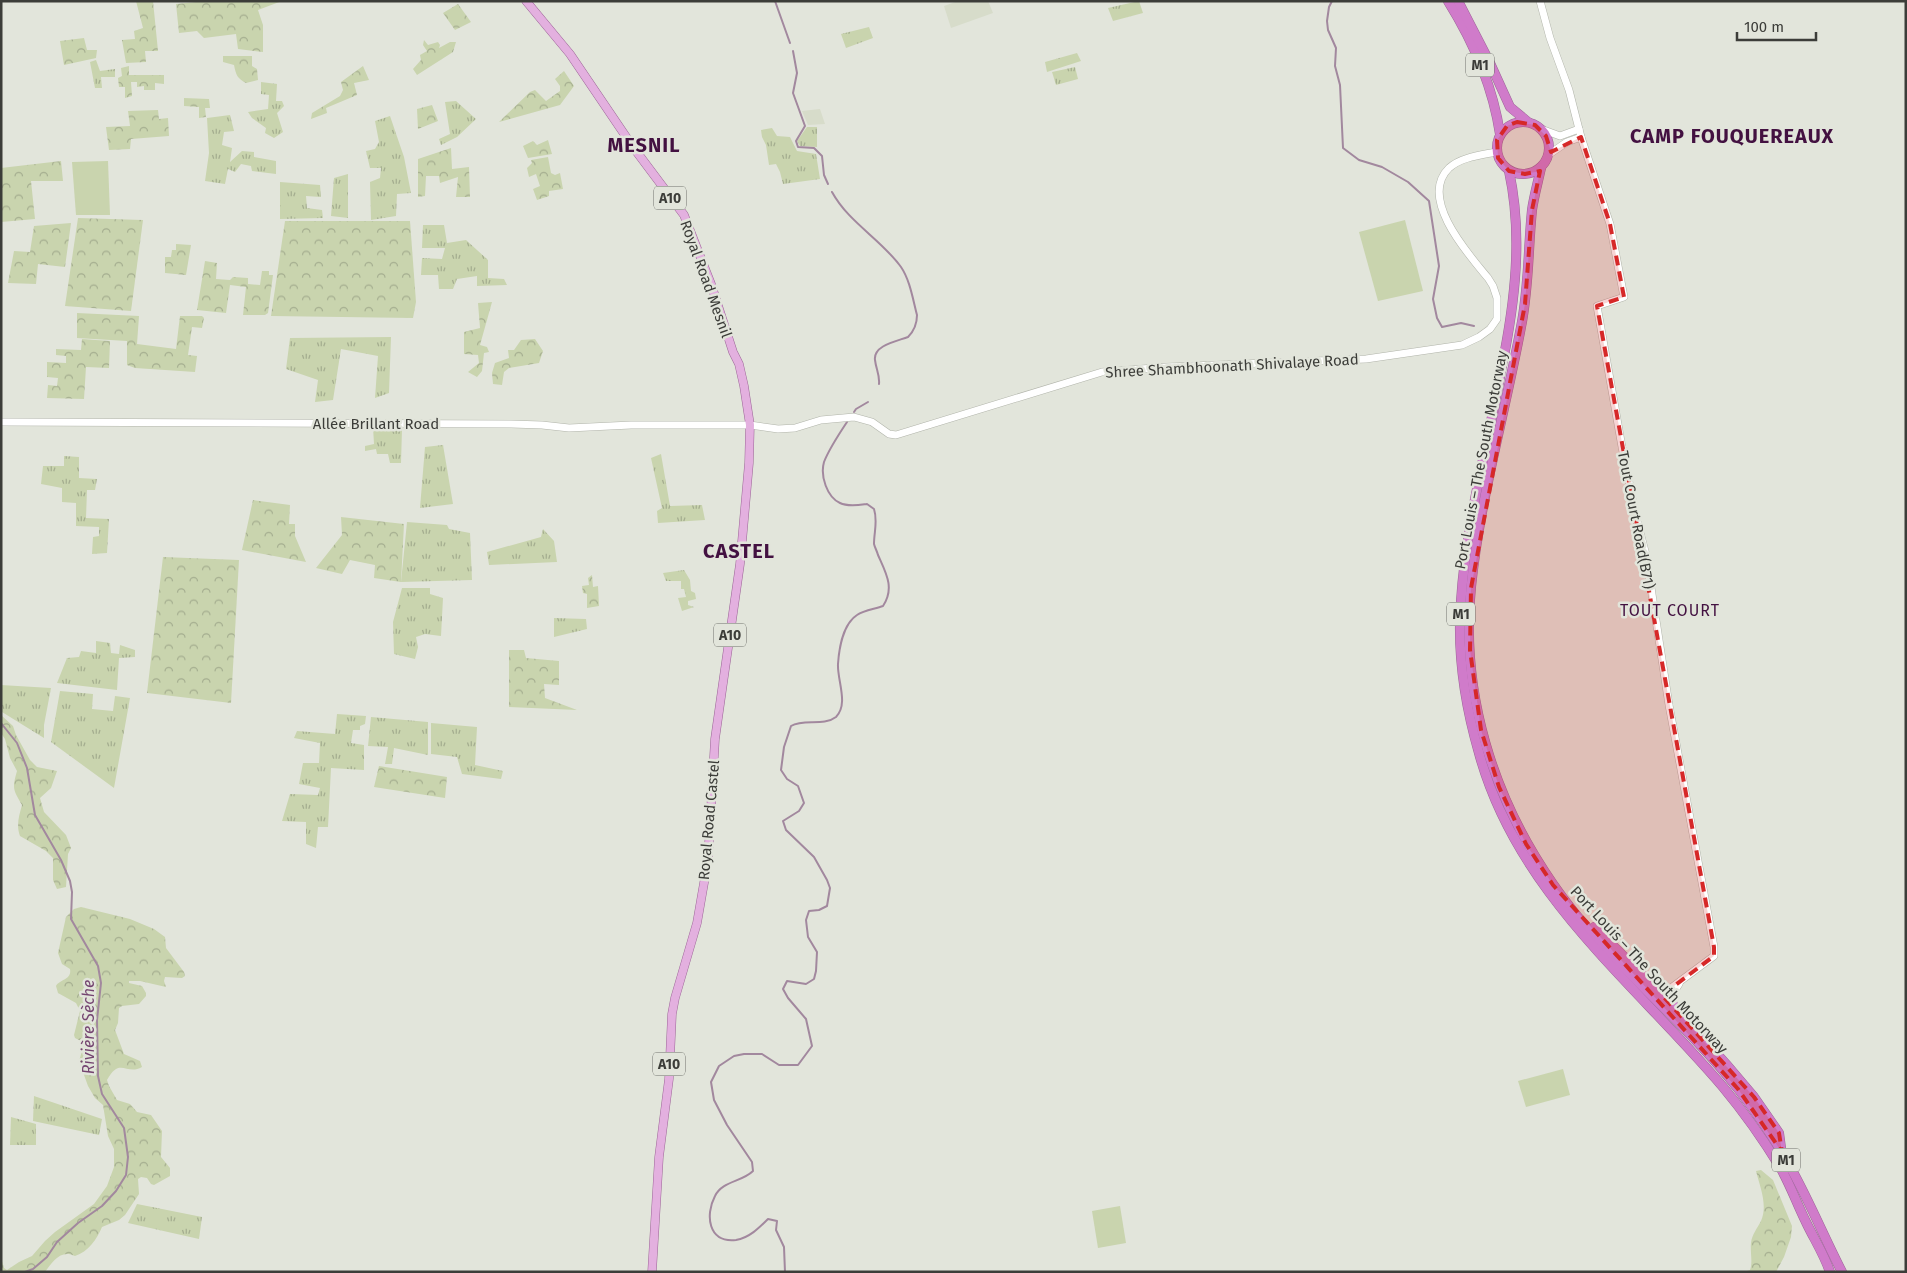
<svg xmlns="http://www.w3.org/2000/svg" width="1907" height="1273" font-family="'Fira Sans',sans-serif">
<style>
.built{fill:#d7dcca}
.grass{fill:url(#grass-tufts)}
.forest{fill:url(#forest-crowns)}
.green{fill:#c9d4ae}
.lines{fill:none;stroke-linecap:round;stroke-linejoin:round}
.stream{stroke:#a2889e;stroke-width:2}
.secondary-casing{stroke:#b1b4aa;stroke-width:8}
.primary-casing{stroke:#9c6597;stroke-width:9}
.highway-casing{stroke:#9c6597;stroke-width:10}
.secondary{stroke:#fff;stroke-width:7}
.primary{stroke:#e3b0df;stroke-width:8}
.highway{stroke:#d07bca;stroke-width:9}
.marked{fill:#d62828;fill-opacity:0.2;stroke:#d62828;stroke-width:4;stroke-dasharray:10 6;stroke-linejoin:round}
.labels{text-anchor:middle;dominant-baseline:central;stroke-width:5;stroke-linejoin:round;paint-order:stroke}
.shield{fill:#e2e5db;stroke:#6e6f6a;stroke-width:1}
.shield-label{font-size:14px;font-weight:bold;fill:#3c3d39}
.street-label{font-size:15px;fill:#3c3d39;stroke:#e2e5db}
.neighbourhood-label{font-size:16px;letter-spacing:1px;fill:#431141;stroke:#e2e5db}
.water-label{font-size:16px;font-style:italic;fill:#744470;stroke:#e2e5db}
.district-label{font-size:20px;font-weight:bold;letter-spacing:1px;fill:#431141;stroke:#e2e5db}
</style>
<defs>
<pattern id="grass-tufts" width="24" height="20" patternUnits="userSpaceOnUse" patternTransform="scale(1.25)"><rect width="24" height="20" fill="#c9d4ae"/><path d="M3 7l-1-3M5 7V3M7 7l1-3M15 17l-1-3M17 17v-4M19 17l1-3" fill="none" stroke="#a4ad8f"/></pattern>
<pattern id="forest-crowns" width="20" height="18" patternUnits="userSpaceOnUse" patternTransform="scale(1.25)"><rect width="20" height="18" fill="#c9d4ae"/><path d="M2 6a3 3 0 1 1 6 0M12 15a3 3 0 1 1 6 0" fill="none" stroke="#a4ad8f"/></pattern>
</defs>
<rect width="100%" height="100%" fill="#e2e5db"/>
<g class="built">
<path d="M 958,1 L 988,1 L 993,13 L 951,28 L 944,6 Z"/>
<path d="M 820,109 L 825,124 L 808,125 L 802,111 Z"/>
</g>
<g class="grass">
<path d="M 1139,1 L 1143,13 L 1113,21 L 1108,8 Z"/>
<path d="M 869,27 L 873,38 L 846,48 L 841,34 Z"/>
<path d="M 1077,53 L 1081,61 L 1047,72 L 1045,62 Z"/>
<path d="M 96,60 L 100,71 L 115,69 L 115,77 L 101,77 L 102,88 L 95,88 L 90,62 Z"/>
<path d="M 1075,67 L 1078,79 L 1056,85 L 1052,72 Z"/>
<path d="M 261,82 L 277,84 L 276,101 L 282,101 L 284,106 L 277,113 L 283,132 L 274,138 L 265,133 L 266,128 L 252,118 L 248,112 L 268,109 L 269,95 L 261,94 Z"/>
<path d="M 456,101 L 476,119 L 457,137 L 441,145 L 439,139 L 450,134 L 445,102 Z"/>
<path d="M 230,115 L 234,131 L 224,132 L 222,145 L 232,148 L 230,162 L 242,151 L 254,152 L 254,157 L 276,161 L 276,174 L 252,171 L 251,166 L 241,164 L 235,172 L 228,169 L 225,184 L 205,181 L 209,153 L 207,118 Z"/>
<path d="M 390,116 L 404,157 L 411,193 L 397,194 L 396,216 L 371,220 L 370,182 L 380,178 L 381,168 L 370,168 L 366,151 L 375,149 L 379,142 L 375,121 Z"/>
<path d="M 807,127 L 817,127 L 817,147 L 800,146 L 797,141 Z"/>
<path d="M 772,128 L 777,136 L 790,137 L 797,151 L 816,154 L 820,179 L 783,184 L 780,172 L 776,164 L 769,165 L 766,145 L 762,137 L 761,130 Z"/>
<path d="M 348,174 L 348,218 L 331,216 L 334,178 Z"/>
<path d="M 280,182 L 320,185 L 321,197 L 306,196 L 307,208 L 322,210 L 323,218 L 280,219 Z"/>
<path d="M 423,225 L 444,225 L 447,243 L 466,240 L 488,260 L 488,278 L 504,279 L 507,285 L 477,286 L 477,276 L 457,279 L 453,289 L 439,289 L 438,275 L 421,275 L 422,258 L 442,259 L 445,248 L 422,248 Z"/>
<path d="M 391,337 L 389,393 L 375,398 L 378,356 L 341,349 L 333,400 L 315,402 L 318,380 L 286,369 L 290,338 Z"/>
<path d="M 373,427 L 402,429 L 401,463 L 390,463 L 388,454 L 377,454 L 376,449 L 365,451 L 365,446 L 374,444 Z"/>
<path d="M 443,445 L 453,504 L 420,508 L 425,447 Z"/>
<path d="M 661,454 L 670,506 L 702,505 L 705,520 L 658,523 L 657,511 L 662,508 L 651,458 Z"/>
<path d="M 64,456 L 79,457 L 79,478 L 97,479 L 95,490 L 87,490 L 86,518 L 109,519 L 107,553 L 92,554 L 93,537 L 99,536 L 99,527 L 76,526 L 76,503 L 62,502 L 62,488 L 41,484 L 43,466 L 64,466 Z"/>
<path d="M 407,522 L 447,525 L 449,529 L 470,533 L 472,580 L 401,582 Z"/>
<path d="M 543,529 L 554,541 L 557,562 L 489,565 L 487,552 L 541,537 Z"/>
<path d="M 684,570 L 690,580 L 691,591 L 695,593 L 696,599 L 688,601 L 688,605 L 694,607 L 682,611 L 678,598 L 686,597 L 684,589 L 681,589 L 681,581 L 666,581 L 663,573 Z"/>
<path d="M 402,588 L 430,588 L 430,594 L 443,598 L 441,636 L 425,634 L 416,637 L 418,647 L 415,659 L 394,654 L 393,622 Z"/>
<path d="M 554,618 L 586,619 L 587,629 L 554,637 Z"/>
<path d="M 96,641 L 110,643 L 111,653 L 119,654 L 120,645 L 135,650 L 135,657 L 119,658 L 117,690 L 57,683 L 67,658 L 79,657 L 81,651 L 96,653 Z"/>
<path d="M 1,685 L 51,688 L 44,725 L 44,738 L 2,712 Z"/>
<path d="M 60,691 L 93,694 L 92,709 L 113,711 L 115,696 L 130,698 L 114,788 L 51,742 Z"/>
<path d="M 337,714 L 366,716 L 365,724 L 360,726 L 360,730 L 353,730 L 351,743 L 364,745 L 364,770 L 331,768 L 328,827 L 318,827 L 316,848 L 306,844 L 306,822 L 282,821 L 290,794 L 318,795 L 320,788 L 299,784 L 303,763 L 319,763 L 320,743 L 294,738 L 297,731 L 335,734 Z"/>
<path d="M 371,717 L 428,722 L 428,755 L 394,748 L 392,764 L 385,764 L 388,747 L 368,746 Z"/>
<path d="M 431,723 L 477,727 L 475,765 L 503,771 L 501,779 L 462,774 L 457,757 L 431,754 Z"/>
<path d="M 34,1096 L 102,1119 L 99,1135 L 33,1121 Z"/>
<path d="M 11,1117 L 36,1124 L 36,1145 L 10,1145 Z"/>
<path d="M 137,1204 L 202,1217 L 199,1239 L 128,1223 Z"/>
</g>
<g class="forest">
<path d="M 136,1 L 153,1 L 158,51 L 145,51 L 146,62 L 126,63 L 122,40 L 135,39 L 134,31 L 143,28 Z"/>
<path d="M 206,1 L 282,1 L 258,10 L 263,25 L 263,52 L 238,49 L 236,34 L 204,38 L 197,31 L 179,33 L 176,4 Z"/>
<path d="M 458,4 L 471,22 L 455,30 L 443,13 Z"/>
<path d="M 84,38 L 87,50 L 97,50 L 96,58 L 64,65 L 60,41 Z"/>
<path d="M 424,40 L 428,45 L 438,42 L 440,45 L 439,48 L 450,42 L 456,42 L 453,52 L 417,75 L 413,69 L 421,60 L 420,55 L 427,51 L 423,45 Z"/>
<path d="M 223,56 L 252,56 L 252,66 L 257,69 L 258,80 L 246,83 C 237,78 236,75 234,65 L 223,62 Z"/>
<path d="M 129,66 L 129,75 L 164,75 L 164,84 L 155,83 L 155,90 L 144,90 L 144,86 L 137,87 L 137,82 L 131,82 L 132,96 L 125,98 L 125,87 L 119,87 L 118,78 L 122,76 L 121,68 Z"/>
<path d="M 363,66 L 369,80 L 354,83 L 357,95 L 326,108 L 327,113 L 311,119 L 312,113 L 340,96 L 343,90 L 341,82 Z"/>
<path d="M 564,71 L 574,86 L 560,105 L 499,122 L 530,92 L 535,90 L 546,101 L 560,91 L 560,86 L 555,79 Z"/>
<path d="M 184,98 L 209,99 L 210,108 L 205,108 L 206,117 L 199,118 L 199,107 L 184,106 Z"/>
<path d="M 432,105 L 438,121 L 418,129 L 417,109 Z"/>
<path d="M 158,110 L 159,119 L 168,118 L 169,136 L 131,139 L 130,149 L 109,150 L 106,127 L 130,126 L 128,111 Z"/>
<path d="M 548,140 L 552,154 L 528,158 L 523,146 L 533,141 L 537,145 Z"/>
<path d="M 451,148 L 452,169 L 469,167 L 470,197 L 456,197 L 458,177 L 440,183 L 439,176 L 426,176 L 425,196 L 418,197 L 418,159 Z"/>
<path d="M 548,157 L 551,173 L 555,175 L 560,173 L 563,189 L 549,191 L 549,196 L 537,200 L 533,189 L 540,186 L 536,174 L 529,177 L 527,168 L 532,163 L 531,160 Z"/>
<path d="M 61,161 L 63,181 L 31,181 L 35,219 L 1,222 L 1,168 Z"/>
<path d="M 78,218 L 143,220 L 131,311 L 65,306 Z"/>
<path d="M 285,221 L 410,221 L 416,302 L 413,318 L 271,316 Z"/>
<path d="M 71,223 L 65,267 L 38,264 L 36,284 L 8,283 L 14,251 L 30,252 L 34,226 Z"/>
<path d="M 176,244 L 191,245 L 186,275 L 165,273 L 165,257 L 171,257 L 172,250 L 176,250 Z"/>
<path d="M 205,261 L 217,263 L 216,279 L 230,280 L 233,277 L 248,278 L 248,284 L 260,285 L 262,271 L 269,271 L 269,275 L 273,275 L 268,313 L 265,315 L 243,315 L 246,287 L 230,285 L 226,313 L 197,310 Z"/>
<path d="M 492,302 L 480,345 L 487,347 L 489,352 L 484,353 L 482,371 L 477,377 L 468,372 L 479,363 L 478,355 L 464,354 L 464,332 L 480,328 L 478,303 Z"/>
<path d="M 77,313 L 139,316 L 137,344 L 176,349 L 180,316 L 202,316 L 204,318 L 202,328 L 192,327 L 188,355 L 197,356 L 195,372 L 135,368 L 127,365 L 127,341 L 77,338 Z"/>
<path d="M 82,339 L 110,341 L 109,368 L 86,367 L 84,399 L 47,398 L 48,385 L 57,386 L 58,378 L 47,377 L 47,362 L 66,363 L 66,356 L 56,355 L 56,349 L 81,350 Z"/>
<path d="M 535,339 L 543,351 L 539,363 L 509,368 L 504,372 L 502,385 L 493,384 L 492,373 L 495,363 L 509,358 L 508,350 L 514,350 L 521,340 Z"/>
<path d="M 253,500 L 290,505 L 289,524 L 295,524 L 295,536 L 306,562 L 242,550 Z"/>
<path d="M 341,517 L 404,524 L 401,582 L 374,578 L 375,565 L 350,560 L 342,574 L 316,568 L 342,535 Z"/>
<path d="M 163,557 L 239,560 L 231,703 L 147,693 Z"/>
<path d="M 592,575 L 593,587 L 598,586 L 599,606 L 587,608 L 587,594 L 583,593 L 582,586 L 589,585 L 588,578 Z"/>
<path d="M 509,650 L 524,650 L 526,658 L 559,661 L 559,685 L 544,684 L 545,698 L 577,710 L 509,707 Z"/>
<path d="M 1,715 L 13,726 L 16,735 L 30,760 L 37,767 L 57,771 L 51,788 L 40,798 L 44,812 L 66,835 L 71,848 L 68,854 L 66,887 L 57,889 L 53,880 L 53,858 L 46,851 L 20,836 C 16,825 19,816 22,805 C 13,789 12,789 17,771 L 10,758 L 5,739 L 1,733 Z"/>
<path d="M 379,766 L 447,777 L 445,798 L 374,787 Z"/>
<path d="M 81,907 L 130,919 L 154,929 L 165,937 L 166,948 L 184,972 L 185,976 L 182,978 L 165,977 L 164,981 L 166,987 L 140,981 L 129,981 L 129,983 L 142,986 L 146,993 L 146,996 L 139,1004 L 122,1006 L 119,1008 L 118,1023 L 115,1030 L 124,1054 L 140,1061 L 142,1067 C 126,1076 120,1056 107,1080 L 109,1086 L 117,1100 L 130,1104 L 137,1112 L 151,1115 L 162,1131 L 161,1157 L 170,1168 L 170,1176 L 154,1185 L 151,1184 L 147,1178 L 141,1177 L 138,1179 L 139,1194 L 125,1215 L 119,1220 L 102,1227 C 97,1239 88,1252 75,1256 C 61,1249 53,1261 45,1272 L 1,1272 L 1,1258 L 4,1268 L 7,1270 L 19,1262 L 32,1256 L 45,1241 L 55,1232 L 94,1204 L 107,1186 L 114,1167 L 114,1149 L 108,1136 L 103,1105 L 95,1098 L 88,1086 L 79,1061 L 83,1048 L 81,1041 L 75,1038 L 74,1035 L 80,1011 L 76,1003 L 58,993 L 56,986 C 60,979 72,980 70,969 L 62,964 L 58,953 L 66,917 L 74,909 Z"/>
<path d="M 1761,1170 L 1773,1180 L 1792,1226 L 1791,1237 L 1784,1257 L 1776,1272 L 1744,1272 L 1750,1270 C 1753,1263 1750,1251 1751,1243 C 1752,1234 1757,1229 1761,1221 C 1768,1205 1760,1187 1756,1171 Z"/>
</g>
<g class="green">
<path d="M 108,161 L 110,215 L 76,215 L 72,162 Z"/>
<path d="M 1405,220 L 1423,291 L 1378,301 L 1359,232 Z"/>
<path d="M 1563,1069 L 1570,1095 L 1526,1107 L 1518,1081 Z"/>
<path d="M 1120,1206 L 1126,1243 L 1098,1248 L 1092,1211 Z"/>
</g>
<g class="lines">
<g class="stream">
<path d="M 775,1 L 790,43"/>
<path d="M 1332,1 L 1329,7 L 1327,21 L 1328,30 L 1336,48 L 1335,66 L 1340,85 L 1343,148 L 1359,160 L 1382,167 L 1408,182 L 1429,201 L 1439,266 L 1433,299 L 1437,318 L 1442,327 L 1461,323 L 1474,326"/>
<path d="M 793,51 L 797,73 L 793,93 L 805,126 L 796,141 L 798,147 L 814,148 L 822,156 L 824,175 L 828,184"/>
<path d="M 832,192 C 849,223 881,239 901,267 C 910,280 913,300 917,315 C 917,323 914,331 908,337 C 898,341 873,345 875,360 C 876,369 880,375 879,384"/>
<path d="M 854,412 L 856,409 L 868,402"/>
<path d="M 1,723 L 17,743 L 27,768 L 35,815 L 61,860 L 70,881 L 72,892 L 71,919 L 98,966 L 101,983 L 97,1020 L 98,1076 L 102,1094 L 124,1128 L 128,1157 L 126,1175 L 116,1191 L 102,1206 L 78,1223 L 57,1242 L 47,1257 L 33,1269 L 25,1272"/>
<path d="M 785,1272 L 784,1247 L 776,1230 L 777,1221 L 768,1219 C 759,1228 749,1238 736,1240 C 708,1243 705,1215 715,1196 C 722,1181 742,1182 753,1171 L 752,1162 L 727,1125 L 714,1100 L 711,1082 L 719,1066 L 734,1056 L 744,1054 L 762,1054 L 779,1065 L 798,1065 L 812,1046 L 806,1019 L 788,998 L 783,989 L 787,981 L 806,984 L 814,979 L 816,971 L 817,952 L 808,937 L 806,920 L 809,911 L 819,910 L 827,906 L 830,888 L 827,880 L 814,857 L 786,830 L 783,821 L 799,811 L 804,803 L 798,786 L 787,779 L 781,770 L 784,747 L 791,726 C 804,718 823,727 836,717 C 849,704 837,680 838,664 C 839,649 843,624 857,615 C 864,610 875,609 883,606 C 895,588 886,573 878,555 C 877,551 875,548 874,544 C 874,532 878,521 874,509 L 867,504 C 859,505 848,507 840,503 C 827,497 820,476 824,462 C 829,449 839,434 847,422"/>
</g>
<g class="secondary-casing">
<g id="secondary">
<path d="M 1540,1 L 1550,38 L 1569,90 L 1581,137 L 1610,224 L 1624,297 L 1597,306 L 1622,447 L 1637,521 L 1646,555 L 1669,705 L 1714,947 L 1714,956 L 1671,988 L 1664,991 L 1656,989"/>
<path d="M 1541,129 L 1560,136 L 1579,129"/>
<path d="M 1548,155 L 1567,142 L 1581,137"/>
<path d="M 1,422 L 511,424 L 542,425 L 569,428 L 631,425 L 750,425 L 778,429 L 795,428 L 821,420 L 854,417 L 872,422 L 889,434 L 896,435 L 1102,372 L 1167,367 L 1366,359 L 1462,345 L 1479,337 L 1490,329 L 1497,319 L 1497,298 L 1493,286 L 1488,278 C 1468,254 1418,198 1449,168 C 1461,157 1482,155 1496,152"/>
<path d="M 1673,1005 L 1674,992 L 1679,984"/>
</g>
</g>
<g class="primary-casing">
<path id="primary" d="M 526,1 L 570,54 L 633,147 L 684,215 L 711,284 L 733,352 L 739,364 L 744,386 L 750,425 L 749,463 L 740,564 L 715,739 L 708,860 L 697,923 L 675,998 L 672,1014 L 669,1079 L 659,1157 L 652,1272"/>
</g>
<g class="highway-casing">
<g id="highway">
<path d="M 1448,1 C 1473,41 1493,87 1500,134"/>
<path d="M 1458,1 L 1490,63 L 1510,107 L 1528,122"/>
<circle cx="1523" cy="148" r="26"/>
<path d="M 1541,168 C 1538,182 1534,196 1532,210 C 1528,249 1529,288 1521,327 C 1505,413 1480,499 1471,587 C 1460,693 1493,798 1553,884 C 1605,960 1682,1017 1739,1090 C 1759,1116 1778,1143 1793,1172 C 1811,1205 1825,1239 1842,1272"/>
<path d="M 1509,171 C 1523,235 1515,302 1502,366 C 1488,444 1466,522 1461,601 C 1457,652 1465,705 1479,753 C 1517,893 1633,981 1723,1087 C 1743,1111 1763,1139 1780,1167 C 1790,1184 1797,1204 1806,1222 C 1814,1239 1824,1254 1830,1272"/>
<path d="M 1594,927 L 1673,1005 L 1726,1064 L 1754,1097 L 1779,1133 L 1781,1148"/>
</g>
</g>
<use href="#secondary" class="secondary"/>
<use href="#primary" class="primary"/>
<use href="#highway" class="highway"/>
</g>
<path class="marked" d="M 1517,122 L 1535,125 L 1546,136 L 1551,152 L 1581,137 L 1610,224 L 1624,297 L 1597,306 L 1714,947 L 1714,956 L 1662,995 L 1754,1097 L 1779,1133 L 1782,1152 L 1738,1089 L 1553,885 L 1526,844 L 1499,787 L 1481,730 L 1470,650 L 1471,588 L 1525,304 L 1532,210 L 1540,171 L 1525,174 L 1509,171 L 1498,158 L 1497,140 L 1507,126 Z"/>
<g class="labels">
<g class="shield">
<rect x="1466" y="53.5" width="28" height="23" rx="4"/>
<rect x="654" y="186.5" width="32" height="23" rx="4"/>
<rect x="1447" y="602.5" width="28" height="23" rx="4"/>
<rect x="714" y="623.5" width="32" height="23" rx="4"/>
<rect x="653" y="1052.5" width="32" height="23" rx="4"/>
<rect x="1772" y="1148.5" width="28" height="23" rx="4"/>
</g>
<g class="shield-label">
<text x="1480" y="65">M1</text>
<text x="670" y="198">A10</text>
<text x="1461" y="614">M1</text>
<text x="730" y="635">A10</text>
<text x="669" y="1064">A10</text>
<text x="1786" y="1160">M1</text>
</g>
<g class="street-label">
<text transform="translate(706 279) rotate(70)">Royal Road Mesnil</text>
<text transform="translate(1232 366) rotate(-3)">Shree Shambhoonath Shivalaye Road</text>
<text x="376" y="424">Allée Brillant Road</text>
<text transform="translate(1481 460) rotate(-79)">Port Louis – The South Motorway</text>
<text transform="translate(1636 520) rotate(79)">Tout Court Road(B71)</text>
<text transform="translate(709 820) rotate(-85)">Royal Road Castel</text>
<text transform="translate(1649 970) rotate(47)">Port Louis – The South Motorway</text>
</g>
<g class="neighbourhood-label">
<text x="1670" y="610">TOUT COURT</text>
</g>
<g class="water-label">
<text transform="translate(88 1027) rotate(-90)">Rivière Sèche</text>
</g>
<g class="district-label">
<text x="1732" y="136">CAMP FOUQUEREAUX</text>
<text x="644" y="145">MESNIL</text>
<text x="739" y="551">CASTEL</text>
</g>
</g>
<rect width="1907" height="1273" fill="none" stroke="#3c3d39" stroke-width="5"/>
<path d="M1737 32v8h79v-8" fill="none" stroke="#3c3d39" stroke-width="2.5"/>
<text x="1744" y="32" font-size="15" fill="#3c3d39" stroke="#e2e5db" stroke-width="4" paint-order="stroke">100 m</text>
</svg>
